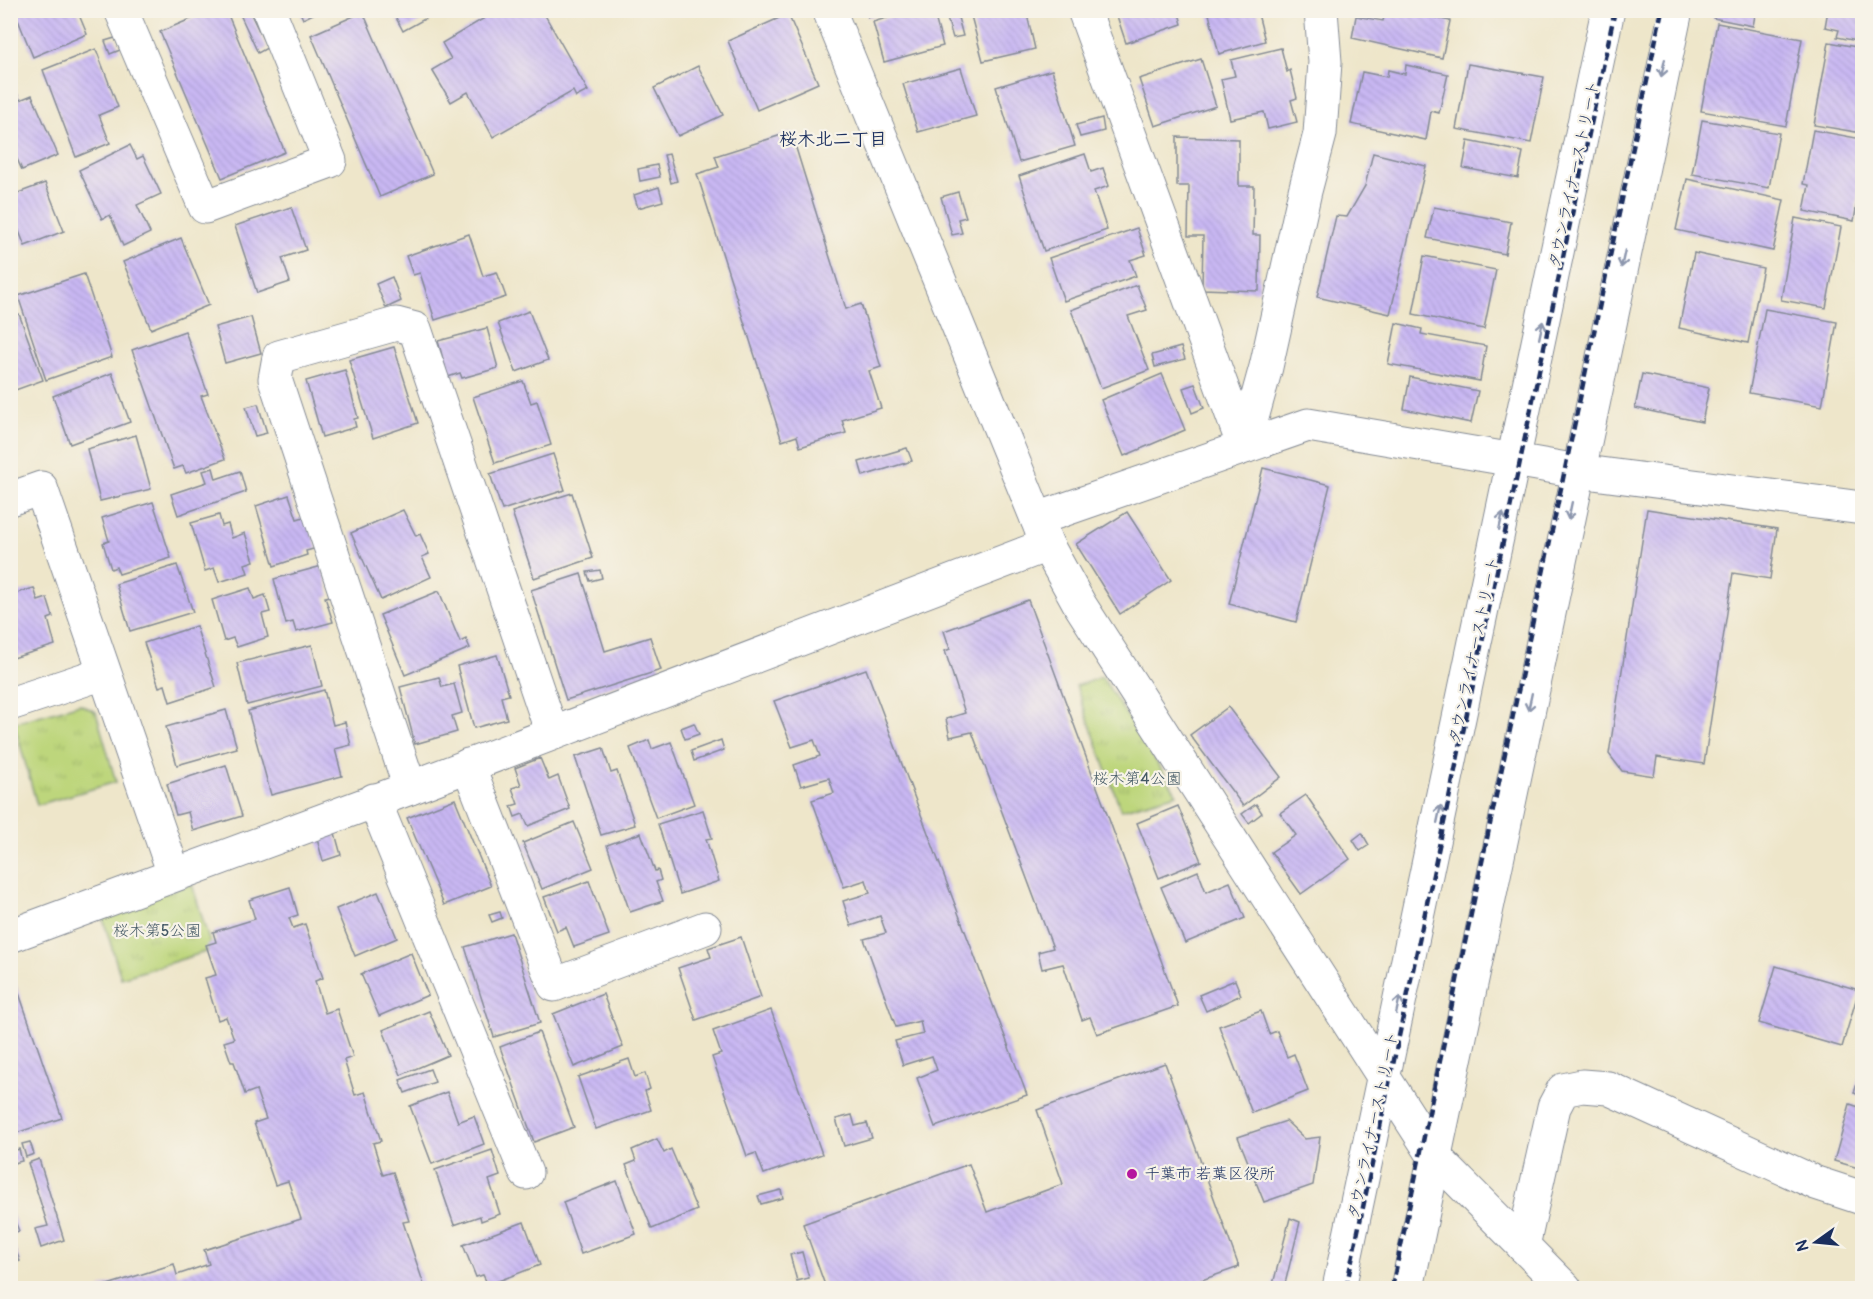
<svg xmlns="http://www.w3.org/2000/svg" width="1873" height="1299" font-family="Pangolin,'Klee One',sans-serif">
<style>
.park{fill:url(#park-tufts);stroke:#6c826c;stroke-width:1.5}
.building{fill:url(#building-back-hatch)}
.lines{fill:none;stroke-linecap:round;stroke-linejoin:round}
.street-casing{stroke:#848a94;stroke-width:35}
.secondary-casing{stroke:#848a94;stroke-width:35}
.street{stroke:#fff;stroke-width:33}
.secondary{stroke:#fff;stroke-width:33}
.rail{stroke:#1b2f5e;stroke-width:4.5;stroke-dasharray:9 4.5;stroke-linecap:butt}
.oneway{stroke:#8d97ae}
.poi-dot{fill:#b5179e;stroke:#f7f3e8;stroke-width:2}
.labels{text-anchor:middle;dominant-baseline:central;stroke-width:4.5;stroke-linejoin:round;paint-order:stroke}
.street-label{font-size:16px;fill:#1b2f5e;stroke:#f7f3e8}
.park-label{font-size:16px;fill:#445965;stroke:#f7f3e8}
.poi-label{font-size:16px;fill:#1b2f5e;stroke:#f7f3e8;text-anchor:start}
.neighbourhood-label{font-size:18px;font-weight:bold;fill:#1b2f5e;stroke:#f7f3e8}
</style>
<defs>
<pattern id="park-tufts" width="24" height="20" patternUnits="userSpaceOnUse" patternTransform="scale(1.5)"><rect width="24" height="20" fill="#bdd67b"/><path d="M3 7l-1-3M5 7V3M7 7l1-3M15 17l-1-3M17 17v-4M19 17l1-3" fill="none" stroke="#a2b86d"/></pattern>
<pattern id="building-back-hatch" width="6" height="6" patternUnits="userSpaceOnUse" patternTransform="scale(1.5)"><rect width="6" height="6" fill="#c9b8f3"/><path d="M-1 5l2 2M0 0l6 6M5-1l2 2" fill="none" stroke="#ac9ed3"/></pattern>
</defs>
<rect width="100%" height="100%" fill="#f7f3e8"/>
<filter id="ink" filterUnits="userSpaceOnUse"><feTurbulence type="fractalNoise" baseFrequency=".0167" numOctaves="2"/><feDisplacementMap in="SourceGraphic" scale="12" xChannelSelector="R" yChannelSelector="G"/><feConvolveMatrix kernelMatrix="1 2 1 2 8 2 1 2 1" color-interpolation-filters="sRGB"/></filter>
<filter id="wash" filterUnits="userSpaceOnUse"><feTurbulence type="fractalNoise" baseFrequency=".008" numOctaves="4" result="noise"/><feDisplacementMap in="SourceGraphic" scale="24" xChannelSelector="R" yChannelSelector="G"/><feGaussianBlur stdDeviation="1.35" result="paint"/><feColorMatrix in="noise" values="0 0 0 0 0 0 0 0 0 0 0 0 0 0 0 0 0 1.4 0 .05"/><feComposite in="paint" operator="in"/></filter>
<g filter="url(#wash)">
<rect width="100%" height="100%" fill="#eee6ca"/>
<g class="park">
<path d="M 1102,677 L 1177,794 L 1121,810 L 1076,686 Z"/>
<path d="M 80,704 L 96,712 L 116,782 L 37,805 L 14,723 Z"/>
<path d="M 192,884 L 212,950 L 121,978 L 101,912 Z"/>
</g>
<g id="blocks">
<g class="building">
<path d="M 14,10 L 77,10 L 87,34 L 33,57 Z"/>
<path d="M 212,10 L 226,10 L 285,152 L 222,178 L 160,32 Z"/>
<path d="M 238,10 L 249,10 L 267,48 L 258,53 Z"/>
<path d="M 299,10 L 321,10 L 303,19 Z"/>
<path d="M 392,10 L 427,10 L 430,16 L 403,31 Z"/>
<path d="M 498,10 L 542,10 L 588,91 L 576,97 L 573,91 L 493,137 L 468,92 L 451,102 L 432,70 L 451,59 L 442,43 Z"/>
<path d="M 866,10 L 890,10 L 890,11 L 868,17 Z"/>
<path d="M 913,10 L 933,10 L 943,46 L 884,62 L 873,22 Z"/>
<path d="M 949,10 L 956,10 L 963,36 L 953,38 L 945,12 Z"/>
<path d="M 977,10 L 1026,10 L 1035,49 L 983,61 L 970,12 Z"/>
<path d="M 1115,10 L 1178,10 L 1182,24 L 1126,43 Z"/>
<path d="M 1208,10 L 1257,10 L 1265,41 L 1219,54 Z"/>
<path d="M 1386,10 L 1401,10 L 1450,21 L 1442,58 L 1352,38 L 1356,16 L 1383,21 Z"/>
<path d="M 1714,10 L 1756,10 L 1753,26 L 1713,18 Z"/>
<path d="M 1828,10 L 1862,10 L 1862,42 L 1837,37 L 1839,30 L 1825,27 Z"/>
<path d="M 363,12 L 433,174 L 380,197 L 311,35 Z"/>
<path d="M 788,14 L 818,83 L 757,110 L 728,41 Z"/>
<path d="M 1717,23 L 1802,39 L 1786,126 L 1701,111 Z"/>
<path d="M 115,38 L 120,50 L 110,54 L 105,41 Z"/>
<path d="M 1829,42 L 1862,48 L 1862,133 L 1814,125 Z"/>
<path d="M 1281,48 L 1287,72 L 1290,70 L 1297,98 L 1291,100 L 1297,122 L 1268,129 L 1264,112 L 1230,119 L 1221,79 L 1235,76 L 1231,60 Z"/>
<path d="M 96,49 L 118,107 L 99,115 L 110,143 L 76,157 L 43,70 Z"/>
<path d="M 1201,59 L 1216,106 L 1155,126 L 1139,79 Z"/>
<path d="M 1468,64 L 1544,77 L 1531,143 L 1456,129 Z"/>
<path d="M 1406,65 L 1448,74 L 1439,113 L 1431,111 L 1426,140 L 1351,124 L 1362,72 L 1387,77 L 1388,70 L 1405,74 Z"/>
<path d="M 698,66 L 723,115 L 678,136 L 654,88 Z"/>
<path d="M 961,68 L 976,116 L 918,132 L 903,84 Z"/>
<path d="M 1052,70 L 1075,146 L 1019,162 L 996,87 Z"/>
<path d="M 10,78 L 20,100 L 32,95 L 58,155 L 22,170 L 17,159 L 10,161 Z"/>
<path d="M 1102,118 L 1104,131 L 1080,137 L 1076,125 Z"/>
<path d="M 1702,120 L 1779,133 L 1769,188 L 1692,174 Z"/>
<path d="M 1813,130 L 1862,139 L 1862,174 L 1854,221 L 1804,211 L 1809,185 L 1803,184 Z"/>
<path d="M 791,132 L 846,309 L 861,304 L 881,367 L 869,371 L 881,408 L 842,420 L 846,433 L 800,447 L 797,436 L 782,441 L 697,174 L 719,167 L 715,156 Z"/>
<path d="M 1177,137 L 1239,139 L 1239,186 L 1254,186 L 1253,235 L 1260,235 L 1259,291 L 1202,289 L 1203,236 L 1188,236 L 1189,186 L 1177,186 Z"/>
<path d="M 1468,141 L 1523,152 L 1518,178 L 1463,168 Z"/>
<path d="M 130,145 L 137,159 L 143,156 L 161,194 L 137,205 L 150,233 L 123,246 L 110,215 L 102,219 L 79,170 Z"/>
<path d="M 1373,153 L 1426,166 L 1390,314 L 1317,297 L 1336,216 L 1347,217 L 1365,186 Z"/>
<path d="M 669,154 L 677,181 L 671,183 L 664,155 Z"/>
<path d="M 1085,154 L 1091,172 L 1103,168 L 1109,186 L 1094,191 L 1107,230 L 1044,251 L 1019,176 Z"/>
<path d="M 657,165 L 660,177 L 640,181 L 638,169 Z"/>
<path d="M 1687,179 L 1784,200 L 1773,251 L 1676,230 Z"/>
<path d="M 45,183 L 64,231 L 25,246 L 10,209 L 10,196 Z"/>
<path d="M 659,187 L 663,201 L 638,208 L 634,195 Z"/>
<path d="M 958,192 L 966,217 L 958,219 L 962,233 L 952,235 L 941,197 Z"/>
<path d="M 291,207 L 306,250 L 282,258 L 290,282 L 257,293 L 235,226 Z"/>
<path d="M 1434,207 L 1511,222 L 1505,254 L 1427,238 Z"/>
<path d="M 1795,218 L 1841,227 L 1826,308 L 1781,300 Z"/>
<path d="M 1137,228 L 1146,255 L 1130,260 L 1136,276 L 1064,301 L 1049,258 Z"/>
<path d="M 469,234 L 483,276 L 497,272 L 506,297 L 435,320 L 420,273 L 413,275 L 406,256 Z"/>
<path d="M 181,238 L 209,305 L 151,329 L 123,262 Z"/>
<path d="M 1694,253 L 1763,268 L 1748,343 L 1679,328 Z"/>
<path d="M 1424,256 L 1496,270 L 1484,329 L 1413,314 Z"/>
<path d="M 84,274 L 112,357 L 46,380 L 18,296 Z"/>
<path d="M 392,277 L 401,301 L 386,308 L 376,284 Z"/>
<path d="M 1137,285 L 1147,310 L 1128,316 L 1149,370 L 1101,388 L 1071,310 Z"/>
<path d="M 1765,309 L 1837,322 L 1822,406 L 1749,393 Z"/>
<path d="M 529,311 L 548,360 L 516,372 L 498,323 Z"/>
<path d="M 19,314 L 43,380 L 10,392 L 10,317 Z"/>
<path d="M 251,317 L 261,353 L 225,363 L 215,327 Z"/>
<path d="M 1396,323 L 1422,329 L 1421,334 L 1486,346 L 1480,381 L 1388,364 Z"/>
<path d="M 487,328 L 498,368 L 462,378 L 460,373 L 448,377 L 438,341 Z"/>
<path d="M 185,331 L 208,394 L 201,396 L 225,459 L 186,473 L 183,466 L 174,469 L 132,350 Z"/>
<path d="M 394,347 L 418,423 L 373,438 L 349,360 Z"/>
<path d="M 1181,347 L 1185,359 L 1155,367 L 1152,355 Z"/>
<path d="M 345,370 L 358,418 L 354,419 L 356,427 L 322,437 L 306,381 Z"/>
<path d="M 112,373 L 130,422 L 70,444 L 53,396 Z"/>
<path d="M 1162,374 L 1185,430 L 1124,456 L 1101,400 Z"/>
<path d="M 1642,374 L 1709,388 L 1702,422 L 1635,408 Z"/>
<path d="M 1410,377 L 1478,391 L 1471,423 L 1404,409 Z"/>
<path d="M 523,381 L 531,403 L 537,401 L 551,445 L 495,463 L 473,397 Z"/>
<path d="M 1195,384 L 1204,408 L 1192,413 L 1183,388 Z"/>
<path d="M 258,404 L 267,433 L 255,436 L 246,407 Z"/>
<path d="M 136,435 L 151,489 L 100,501 L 87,449 Z"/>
<path d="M 907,448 L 912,461 L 863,476 L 859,462 Z"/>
<path d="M 553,454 L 565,490 L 502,510 L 490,474 Z"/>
<path d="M 213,468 L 216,479 L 240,471 L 246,492 L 178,515 L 171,494 L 207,482 L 203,471 Z"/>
<path d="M 1263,468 L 1330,485 L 1296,622 L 1229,604 Z"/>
<path d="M 572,493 L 593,558 L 534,578 L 512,512 Z"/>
<path d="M 289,495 L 297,519 L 307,516 L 317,548 L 306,551 L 307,555 L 274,566 L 256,506 Z"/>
<path d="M 153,502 L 171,558 L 119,574 L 116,567 L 111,569 L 103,543 L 109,541 L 102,518 Z"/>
<path d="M 1647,509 L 1777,529 L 1770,579 L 1733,573 L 1704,764 L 1657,757 L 1654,776 L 1622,771 L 1609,754 Z"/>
<path d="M 403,510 L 416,536 L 420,534 L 429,554 L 422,557 L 431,577 L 381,600 L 351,533 Z"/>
<path d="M 1127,512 L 1171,580 L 1120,614 L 1076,544 Z"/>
<path d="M 219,515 L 222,526 L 228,524 L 232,538 L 245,533 L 254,561 L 245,564 L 248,573 L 219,582 L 214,568 L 205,571 L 191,523 Z"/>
<path d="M 177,565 L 193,612 L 130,631 L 116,584 Z"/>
<path d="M 322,566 L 330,596 L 325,597 L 333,622 L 296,632 L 293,622 L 286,624 L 274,579 Z"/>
<path d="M 600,570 L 602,578 L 590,581 L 587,572 Z"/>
<path d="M 581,574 L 605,651 L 650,637 L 661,670 L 566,700 L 531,590 Z"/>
<path d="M 34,588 L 38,601 L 47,598 L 53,617 L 48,619 L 55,645 L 10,659 L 10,595 Z"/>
<path d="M 250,588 L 254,599 L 265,595 L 270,612 L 262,614 L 268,637 L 237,647 L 233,638 L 224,641 L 212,600 Z"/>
<path d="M 439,591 L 460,642 L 466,639 L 470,648 L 405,675 L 380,615 Z"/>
<path d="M 1028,600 L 1178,1006 L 1097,1034 L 1090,1017 L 1082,1020 L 1063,964 L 1042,969 L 1038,952 L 1053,948 L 972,732 L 950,737 L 946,719 L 965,713 L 945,651 L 950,649 L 944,631 Z"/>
<path d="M 196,626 L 216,687 L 170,702 L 165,685 L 159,687 L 144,643 Z"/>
<path d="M 312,645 L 322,686 L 247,705 L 237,663 Z"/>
<path d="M 497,655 L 509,695 L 501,697 L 507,719 L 474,728 L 457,666 Z"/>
<path d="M 866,669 L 1027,1095 L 935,1127 L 917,1078 L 937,1070 L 932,1056 L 903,1065 L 895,1041 L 923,1034 L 920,1021 L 896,1027 L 864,939 L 886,933 L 880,916 L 851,926 L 843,901 L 870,893 L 866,880 L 844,887 L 812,800 L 834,793 L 829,778 L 801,786 L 794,765 L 820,756 L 814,740 L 792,747 L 774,701 Z"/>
<path d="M 439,677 L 442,687 L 454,684 L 462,713 L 452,716 L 457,732 L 415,744 L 400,687 Z"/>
<path d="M 324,690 L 333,725 L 345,722 L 351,745 L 335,749 L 342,776 L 271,795 L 248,711 Z"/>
<path d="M 1228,707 L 1281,777 L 1243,806 L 1190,735 Z"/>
<path d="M 226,710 L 237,748 L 177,765 L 166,727 Z"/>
<path d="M 694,723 L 699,734 L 685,739 L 681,728 Z"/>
<path d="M 649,740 L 652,749 L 671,742 L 694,804 L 656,818 L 630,748 Z"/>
<path d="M 721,740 L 724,750 L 694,761 L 691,751 Z"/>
<path d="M 603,748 L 611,773 L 617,771 L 635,825 L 601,835 L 575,757 Z"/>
<path d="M 540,758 L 549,780 L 558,776 L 570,809 L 528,826 L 523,814 L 515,817 L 511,806 L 518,804 L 512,788 L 521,785 L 515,768 Z"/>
<path d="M 226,765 L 242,816 L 193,831 L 188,812 L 176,815 L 167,784 Z"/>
<path d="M 1306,795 L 1350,859 L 1301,894 L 1271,852 L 1296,835 L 1280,813 Z"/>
<path d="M 455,799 L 491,886 L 444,905 L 407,818 Z"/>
<path d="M 1256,804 L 1262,813 L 1249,823 L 1242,814 Z"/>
<path d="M 1178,806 L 1201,861 L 1159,878 L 1137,823 Z"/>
<path d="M 703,810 L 712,838 L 706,839 L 719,881 L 680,894 L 658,824 Z"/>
<path d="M 574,822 L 593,868 L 542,889 L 523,843 Z"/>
<path d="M 335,833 L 341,855 L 323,861 L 317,839 Z"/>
<path d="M 641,833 L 655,871 L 658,870 L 661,880 L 656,882 L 663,901 L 630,912 L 607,845 Z"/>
<path d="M 1362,833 L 1369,845 L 1360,851 L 1353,840 Z"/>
<path d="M 1198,871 L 1206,892 L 1230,882 L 1245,918 L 1185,943 L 1161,887 Z"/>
<path d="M 589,881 L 609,935 L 574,947 L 566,927 L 557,931 L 544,897 Z"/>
<path d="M 290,887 L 298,915 L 289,918 L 293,928 L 305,924 L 323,978 L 315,981 L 325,1013 L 337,1009 L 353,1057 L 344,1060 L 355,1095 L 365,1092 L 381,1141 L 373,1143 L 383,1175 L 393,1172 L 409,1221 L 403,1222 L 425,1288 L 98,1288 L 174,1264 L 177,1275 L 209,1264 L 204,1250 L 301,1219 L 288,1181 L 275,1185 L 254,1123 L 266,1119 L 256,1090 L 245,1094 L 234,1062 L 231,1062 L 224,1042 L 234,1039 L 226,1017 L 218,1020 L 205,978 L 216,975 L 206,945 L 216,942 L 213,932 L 255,919 L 249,900 Z"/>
<path d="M 378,892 L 397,938 L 355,956 L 336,909 Z"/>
<path d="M 500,912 L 502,918 L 492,922 L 489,915 Z"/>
<path d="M 511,933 L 540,1023 L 494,1037 L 465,947 Z"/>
<path d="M 741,937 L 761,997 L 696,1020 L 678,968 L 711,957 L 708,948 Z"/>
<path d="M 411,953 L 428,995 L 379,1016 L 361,974 Z"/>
<path d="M 1776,966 L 1859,990 L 1842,1047 L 1759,1023 Z"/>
<path d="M 10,967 L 62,1118 L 10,1135 Z"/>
<path d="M 1235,980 L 1241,995 L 1206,1011 L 1199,995 Z"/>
<path d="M 603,994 L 623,1047 L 574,1067 L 553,1014 Z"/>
<path d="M 771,1010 L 822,1154 L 764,1174 L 756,1153 L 747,1156 L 712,1057 L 721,1054 L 713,1031 Z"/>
<path d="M 429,1011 L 448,1055 L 401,1075 L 383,1030 Z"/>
<path d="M 1261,1011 L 1269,1034 L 1277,1031 L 1287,1057 L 1294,1054 L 1308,1091 L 1252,1113 L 1219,1026 Z"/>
<path d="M 539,1032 L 574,1127 L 534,1142 L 500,1047 Z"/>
<path d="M 629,1059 L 635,1077 L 645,1073 L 650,1089 L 645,1091 L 651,1110 L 596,1129 L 578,1077 Z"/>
<path d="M 1165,1063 L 1239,1267 L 1179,1288 L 826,1288 L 803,1224 L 969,1164 L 987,1212 L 1063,1184 L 1037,1110 Z"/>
<path d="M 1862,1067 L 1862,1096 L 1854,1093 Z"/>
<path d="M 430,1069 L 435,1082 L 405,1093 L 400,1080 Z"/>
<path d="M 447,1092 L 458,1122 L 474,1116 L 484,1144 L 432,1164 L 410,1106 Z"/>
<path d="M 1850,1104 L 1862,1108 L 1862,1169 L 1834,1161 Z"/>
<path d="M 852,1115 L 855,1126 L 867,1123 L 872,1138 L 844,1146 L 836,1119 Z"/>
<path d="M 1286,1121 L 1305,1139 L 1320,1137 L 1313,1185 L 1264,1202 L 1238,1137 Z"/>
<path d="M 657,1139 L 664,1153 L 671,1149 L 697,1210 L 652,1229 L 626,1165 L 636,1161 L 632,1150 Z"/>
<path d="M 30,1142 L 34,1154 L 26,1157 L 22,1144 Z"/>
<path d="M 19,1149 L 22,1161 L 10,1164 L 10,1152 Z"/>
<path d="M 492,1150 L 500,1176 L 489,1180 L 500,1214 L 481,1221 L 480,1216 L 454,1225 L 435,1170 Z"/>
<path d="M 39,1159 L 64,1240 L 41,1248 L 35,1229 L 48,1226 L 28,1163 Z"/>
<path d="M 617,1181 L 636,1234 L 581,1254 L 563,1202 Z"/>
<path d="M 781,1190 L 783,1198 L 761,1204 L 758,1196 Z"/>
<path d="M 10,1209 L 19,1231 L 10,1234 Z"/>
<path d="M 1290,1218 L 1300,1222 L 1284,1288 L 1272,1288 Z"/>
<path d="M 524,1222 L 540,1265 L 488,1285 L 483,1275 L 476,1277 L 463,1245 Z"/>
<path d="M 10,1236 L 20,1261 L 10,1265 Z"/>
<path d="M 802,1252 L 809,1278 L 797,1281 L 790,1255 Z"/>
</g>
</g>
</g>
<g filter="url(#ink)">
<use href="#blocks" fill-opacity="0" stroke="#848a94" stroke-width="1.5"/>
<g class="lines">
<g class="street-casing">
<g id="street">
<path d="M 121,10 L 205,207 L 330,161 L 269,10"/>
<path d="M 829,10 L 1037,519 L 1047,545 L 1080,605 L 1435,1157 L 1565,1288"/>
<path d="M 1084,10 L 1244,447 L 1266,367 L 1305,191 L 1320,134 L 1325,62 L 1321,10"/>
<path d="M 10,499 L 41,488 L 174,874"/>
<path d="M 1037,519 L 1308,425 L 1578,471 L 1862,508"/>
<path d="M 10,704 L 104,673"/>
<path d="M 468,765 L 554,985 L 705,928"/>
<path d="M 410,788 L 275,379 L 279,357 L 396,324 L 415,329 L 552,733"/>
<path d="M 374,800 L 526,1173"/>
<path d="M 10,936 L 410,788 L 1047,545"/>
<path d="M 1523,1246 L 1554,1107 L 1563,1090 L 1582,1086 L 1608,1088 L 1816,1183 L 1862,1198"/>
</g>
</g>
<g class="secondary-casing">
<g id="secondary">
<path d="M 1339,1288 L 1608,10"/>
<path d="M 1407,1288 L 1676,10"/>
</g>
</g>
<use href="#street" class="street"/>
<use href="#secondary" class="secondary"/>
<g class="rail">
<path d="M 1346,1288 L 1615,10"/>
<path d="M 1392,1288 L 1662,10"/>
</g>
</g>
<defs><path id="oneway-shaft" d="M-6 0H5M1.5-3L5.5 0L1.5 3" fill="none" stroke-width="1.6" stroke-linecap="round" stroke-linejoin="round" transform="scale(1.5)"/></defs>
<g class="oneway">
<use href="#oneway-shaft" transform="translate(1663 68) rotate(102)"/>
<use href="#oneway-shaft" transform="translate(1623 259) rotate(102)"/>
<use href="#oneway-shaft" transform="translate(1541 330) rotate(-78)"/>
<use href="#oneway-shaft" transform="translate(1570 511) rotate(102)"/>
<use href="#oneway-shaft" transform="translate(1501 521) rotate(-78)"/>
<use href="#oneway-shaft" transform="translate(1530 702) rotate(102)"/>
<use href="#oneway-shaft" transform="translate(1439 814) rotate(-78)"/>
<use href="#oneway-shaft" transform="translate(1398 1005) rotate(-78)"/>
</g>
</g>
<circle class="poi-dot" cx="1132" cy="1174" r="6"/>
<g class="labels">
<g class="street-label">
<text transform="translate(1574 174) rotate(-78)">タウンライナーストリート</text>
<text transform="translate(1474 650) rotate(-78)">タウンライナーストリート</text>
<text transform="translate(1373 1125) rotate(-78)">タウンライナーストリート</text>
</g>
<g class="park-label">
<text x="1137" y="779">桜木第4公園</text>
<text x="157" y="931">桜木第5公園</text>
</g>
<g class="poi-label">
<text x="1144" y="1174">千葉市 若葉区役所</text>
</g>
<g class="neighbourhood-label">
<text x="833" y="139">桜木北二丁目</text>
</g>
</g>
<rect width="1873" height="1299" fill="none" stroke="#f7f3e8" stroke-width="36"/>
<g transform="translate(1816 1242) rotate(255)" stroke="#f7f3e8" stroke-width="4.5" paint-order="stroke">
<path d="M0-4.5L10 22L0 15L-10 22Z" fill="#1b2f5e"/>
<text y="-9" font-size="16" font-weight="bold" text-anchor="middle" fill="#1b2f5e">N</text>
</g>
</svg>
